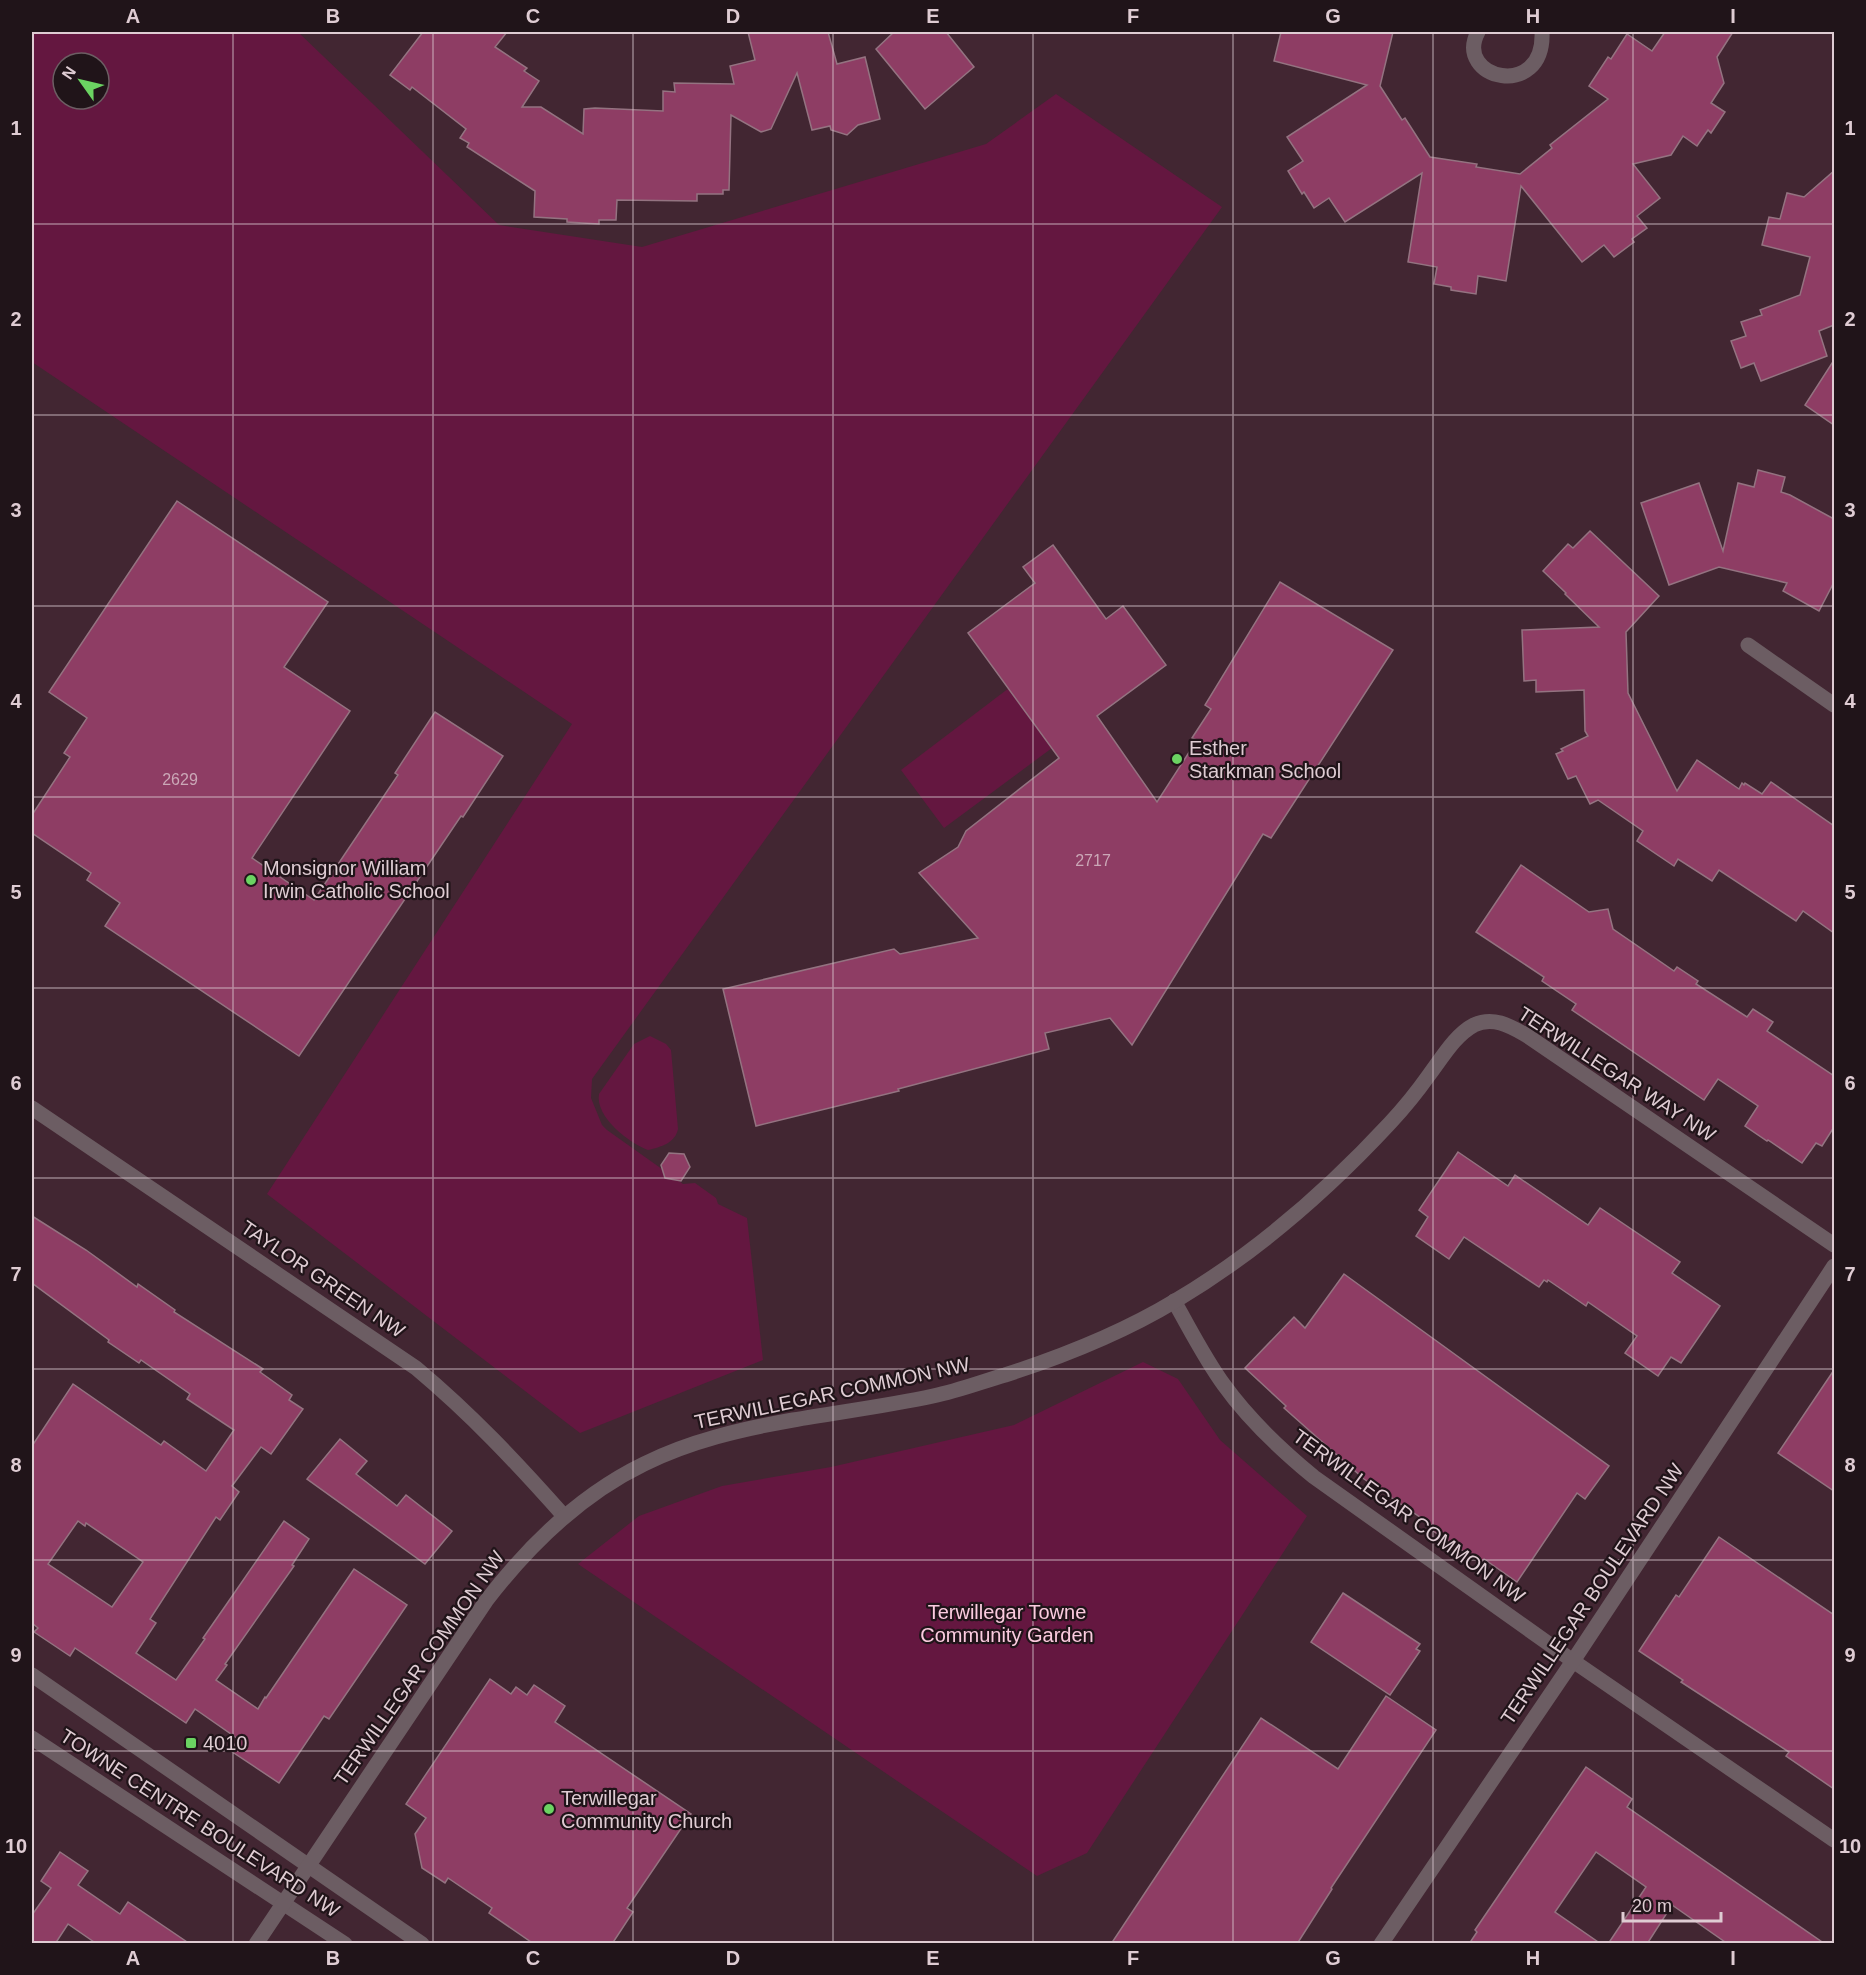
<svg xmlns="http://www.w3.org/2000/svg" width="1866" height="1975" font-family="Arial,sans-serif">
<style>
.green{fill:#641740;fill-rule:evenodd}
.building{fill:#8e3d64;stroke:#947381;stroke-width:1.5;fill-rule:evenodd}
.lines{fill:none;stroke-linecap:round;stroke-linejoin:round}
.minor{stroke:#6c5d63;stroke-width:15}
.grid{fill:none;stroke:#dfccd3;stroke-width:1.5;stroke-opacity:0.55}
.poi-dot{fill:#6bd362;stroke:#201419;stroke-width:2}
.labels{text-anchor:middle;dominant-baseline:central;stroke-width:4.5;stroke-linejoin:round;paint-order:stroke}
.number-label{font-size:16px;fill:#cba8b7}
.poi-label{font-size:20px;fill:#dfccd3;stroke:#201419;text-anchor:start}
.street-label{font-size:20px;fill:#dfccd3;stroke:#201419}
.park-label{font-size:20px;fill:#fbcbdf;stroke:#201419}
.neatline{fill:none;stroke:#dfccd3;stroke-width:2}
.grid-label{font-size:20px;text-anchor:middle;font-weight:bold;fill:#dfccd3}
</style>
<rect width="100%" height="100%" fill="#422632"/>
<g class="green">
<path d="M 32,32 L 298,32 L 499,225 L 642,247 L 986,144 L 1056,94 L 1222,207 L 592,1079 L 591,1098 L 602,1125 L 607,1130 L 683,1184 L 695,1183 L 716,1198 L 718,1204 L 747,1218 L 763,1360 L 580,1433 L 267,1194 L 572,724 L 32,362 ZM 63,63 L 99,63 L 99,99 L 63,99 Z"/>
<path d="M 1009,688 L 1052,748 L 944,828 L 901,770 Z"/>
<path d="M 650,1036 L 666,1044 L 671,1050 L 678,1129 C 675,1143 661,1147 648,1150 C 629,1143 595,1117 599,1094 L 634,1044 Z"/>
<path d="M 1143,1362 L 1178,1379 L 1220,1440 L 1307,1516 L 1087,1853 L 1037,1876 L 578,1564 L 639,1516 L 722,1486 L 831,1467 L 1014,1425 Z"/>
</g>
<g class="building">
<path d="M 423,32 L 507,32 L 495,47 L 527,68 L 524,71 L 539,81 L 522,107 L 541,107 L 583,134 L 584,109 L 595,108 L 663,111 L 663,91 L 675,92 L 674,83 L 734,84 L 730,66 L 755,60 L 748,32 L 828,32 L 837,64 L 865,57 L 880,119 L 858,125 L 847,135 L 831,130 L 830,126 L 812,130 L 797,73 L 771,129 L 761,132 L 731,115 L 729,190 L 723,190 L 723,194 L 697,194 L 697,201 L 617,200 L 616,220 L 599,220 L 599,224 L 567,222 L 567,219 L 534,217 L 535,191 L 467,147 L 469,143 L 460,138 L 466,129 L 412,87 L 410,90 L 390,75 Z"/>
<path d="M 894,32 L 946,32 L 974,67 L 925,109 L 876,49 Z"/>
<path d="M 1281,32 L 1393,32 L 1380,86 L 1402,120 L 1405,118 L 1430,157 L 1477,164 L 1476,167 L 1520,174 L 1552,148 L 1550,145 L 1608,99 L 1589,86 L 1608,57 L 1611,59 L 1627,34 L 1652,51 L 1665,32 L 1733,32 L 1717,57 L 1724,83 L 1711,103 L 1725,112 L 1711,133 L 1708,130 L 1697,146 L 1683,136 L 1671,155 L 1633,164 L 1660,198 L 1637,216 L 1647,228 L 1632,239 L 1634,242 L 1614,257 L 1604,245 L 1582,262 L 1521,186 L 1506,281 L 1478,276 L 1476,294 L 1451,290 L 1451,287 L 1434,284 L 1437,267 L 1408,262 L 1422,173 L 1345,222 L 1329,198 L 1314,208 L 1304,192 L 1302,194 L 1288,171 L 1303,161 L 1287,137 L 1367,85 L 1274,61 Z"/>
<path d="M 1834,171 L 1834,325 L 1819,331 L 1827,356 L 1761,381 L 1754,363 L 1741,368 L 1731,341 L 1746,336 L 1741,322 L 1762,315 L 1760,310 L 1800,295 L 1810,257 L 1762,245 L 1769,217 L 1780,219 L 1787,193 L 1804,197 Z"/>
<path d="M 1834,360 L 1834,425 L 1805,405 Z"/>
<path d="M 1758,470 L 1785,477 L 1781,492 L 1790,495 L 1834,519 L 1834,582 L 1819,611 L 1783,591 L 1787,583 L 1719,567 L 1669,585 L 1641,503 L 1699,483 L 1723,551 L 1738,483 L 1754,487 Z"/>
<path d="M 177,501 L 328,602 L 284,667 L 350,711 L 252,858 L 314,900 L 398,775 L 395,773 L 435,712 L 503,756 L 463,817 L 461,816 L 299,1056 L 105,926 L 120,903 L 87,880 L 91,873 L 32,833 L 32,815 L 70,757 L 64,753 L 87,718 L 49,692 Z"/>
<path d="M 1590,531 L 1659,596 L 1626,632 L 1628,693 L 1677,791 L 1697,760 L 1739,789 L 1742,783 L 1744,785 L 1745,783 L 1762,794 L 1771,782 L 1834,826 L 1834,933 L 1803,911 L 1796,921 L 1719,870 L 1712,881 L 1678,859 L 1674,866 L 1637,841 L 1643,831 L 1598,800 L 1590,804 L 1576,776 L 1568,779 L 1556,754 L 1563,751 L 1561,749 L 1588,736 L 1585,731 L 1584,690 L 1536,692 L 1536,680 L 1524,681 L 1522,630 L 1599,627 L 1565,594 L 1566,593 L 1543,571 L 1568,544 L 1573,548 Z"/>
<path d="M 1053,545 L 1106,619 L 1123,606 L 1166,665 L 1097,716 L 1157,802 L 1197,740 L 1192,738 L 1211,709 L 1205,705 L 1280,582 L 1393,650 L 1271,838 L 1263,834 L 1132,1045 L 1110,1018 L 1045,1033 L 1049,1049 L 898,1089 L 899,1091 L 756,1126 L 723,989 L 894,949 L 900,954 L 978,938 L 919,873 L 958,847 L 966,831 L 1059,758 L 968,633 L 1035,583 L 1023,567 Z"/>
<path d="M 1521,865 L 1589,912 L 1608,909 L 1613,929 L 1674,971 L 1677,967 L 1698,981 L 1696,984 L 1747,1017 L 1753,1009 L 1773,1022 L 1767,1031 L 1834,1076 L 1834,1127 L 1822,1146 L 1816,1143 L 1802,1163 L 1768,1140 L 1767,1141 L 1745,1126 L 1758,1106 L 1718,1079 L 1704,1100 L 1572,1010 L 1576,1004 L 1542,981 L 1544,977 L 1476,932 Z"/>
<path d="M 1458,1152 L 1508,1186 L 1515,1175 L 1588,1225 L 1600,1208 L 1680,1262 L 1672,1273 L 1720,1306 L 1681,1363 L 1671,1357 L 1658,1376 L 1625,1353 L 1637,1336 L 1588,1302 L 1586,1306 L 1548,1280 L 1547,1282 L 1544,1280 L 1539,1287 L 1464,1237 L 1449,1259 L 1416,1236 L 1428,1217 L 1419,1210 Z"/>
<path d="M 669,1153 L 684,1154 L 690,1167 L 681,1181 L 665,1178 L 661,1165 Z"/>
<path d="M 32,1216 L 86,1250 L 137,1287 L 138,1284 L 175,1310 L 174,1312 L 263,1369 L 260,1372 L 292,1395 L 289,1400 L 303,1409 L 271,1454 L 261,1447 L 232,1486 L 239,1492 L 220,1520 L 216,1517 L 150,1619 L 156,1623 L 136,1653 L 176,1680 L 205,1639 L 203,1638 L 226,1605 L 284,1521 L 309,1539 L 292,1565 L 294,1566 L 225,1664 L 227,1665 L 216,1680 L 258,1709 L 265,1697 L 266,1698 L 354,1569 L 407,1605 L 329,1719 L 324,1716 L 279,1783 L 231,1751 L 238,1739 L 195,1709 L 186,1723 L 75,1648 L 70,1656 L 34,1632 L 38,1628 L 32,1623 L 32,1446 L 73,1384 L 161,1445 L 164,1441 L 206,1471 L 234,1430 L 187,1399 L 190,1394 L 141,1360 L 139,1363 L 108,1342 L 109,1340 L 32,1283 ZM 78,1521 L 85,1526 L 86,1523 L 143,1562 L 112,1607 L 48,1564 Z"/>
<path d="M 1344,1274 L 1609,1466 L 1585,1499 L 1577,1493 L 1517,1582 L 1484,1559 L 1481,1563 L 1433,1531 L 1436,1528 L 1364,1479 L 1284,1408 L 1286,1406 L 1245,1368 L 1294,1317 L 1305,1328 Z"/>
<path d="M 1834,1370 L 1834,1491 L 1778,1453 Z"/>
<path d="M 340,1439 L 367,1461 L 356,1474 L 397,1506 L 406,1495 L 452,1531 L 425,1564 L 307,1479 Z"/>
<path d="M 1719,1537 L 1834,1615 L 1834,1789 L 1786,1756 L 1789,1752 L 1681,1682 L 1683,1680 L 1639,1651 L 1676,1595 L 1679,1597 Z"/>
<path d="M 1343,1593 L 1420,1644 L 1416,1649 L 1420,1651 L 1390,1695 L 1311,1642 Z"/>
<path d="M 490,1679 L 511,1694 L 516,1687 L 527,1695 L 534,1685 L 565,1706 L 555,1722 L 691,1814 L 627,1908 L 633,1912 L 612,1944 L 534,1944 L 489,1913 L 492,1908 L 448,1878 L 445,1883 L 422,1868 L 415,1834 L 426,1818 L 406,1804 Z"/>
<path d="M 1386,1696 L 1436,1730 L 1331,1888 L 1332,1889 L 1297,1944 L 1111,1944 L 1261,1718 L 1338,1769 Z"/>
<path d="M 1586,1767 L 1632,1799 L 1627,1807 L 1825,1944 L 1728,1944 L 1672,1905 L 1647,1944 L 1608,1944 L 1646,1887 L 1596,1852 L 1555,1912 L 1601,1944 L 1469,1944 L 1477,1932 L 1475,1930 Z"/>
<path d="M 60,1852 L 88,1871 L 78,1885 L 120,1914 L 128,1902 L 190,1944 L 97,1944 L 68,1924 L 55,1944 L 32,1944 L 32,1915 L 51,1888 L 41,1881 Z"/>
</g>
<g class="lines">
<g class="minor">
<path d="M 1478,32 C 1453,79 1545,101 1542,32"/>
<path d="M 1748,645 L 1834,705"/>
<path d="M 32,1108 L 416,1368 C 472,1415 516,1462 564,1516"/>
<path d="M 1174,1301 C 1190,1329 1205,1359 1224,1385 C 1249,1420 1280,1449 1314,1477 L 1573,1661 L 1834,1840"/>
<path d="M 32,1675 L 422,1944"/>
<path d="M 32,1738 L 345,1944"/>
<path d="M 256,1944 L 486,1601 C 529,1545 580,1495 644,1464 C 690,1441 742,1429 793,1420 C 839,1412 887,1406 933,1396 C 958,1391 981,1382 1005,1375 C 1064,1356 1122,1333 1175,1301 C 1256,1253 1326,1192 1390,1123 C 1404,1108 1417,1092 1429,1075 C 1442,1058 1455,1035 1474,1025 C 1493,1016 1510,1026 1526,1035 L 1834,1245"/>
<path d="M 1381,1944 L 1573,1661 L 1834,1266"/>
</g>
</g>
<path class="grid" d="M 233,32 L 233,1944M 433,32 L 433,1944M 633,32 L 633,1944M 833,32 L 833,1944M 1033,32 L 1033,1944M 1233,32 L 1233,1944M 1433,32 L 1433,1944M 1633,32 L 1633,1944M 32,224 L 1834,224M 32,415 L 1834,415M 32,606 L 1834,606M 32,797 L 1834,797M 32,988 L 1834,988M 32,1178 L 1834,1178M 32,1369 L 1834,1369M 32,1560 L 1834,1560M 32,1751 L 1834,1751"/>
<g class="poi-dot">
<circle cx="1177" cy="759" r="6"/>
<circle cx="251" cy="880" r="6"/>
<rect x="185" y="1737" width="12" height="12" rx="3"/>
<circle cx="549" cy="1809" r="6"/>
</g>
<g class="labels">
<g class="number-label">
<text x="180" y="779">2629</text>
<text x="1093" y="860">2717</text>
</g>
<g class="poi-label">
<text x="1189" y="748">Esther<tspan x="1189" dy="23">Starkman School</tspan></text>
<text x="263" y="868">Monsignor William<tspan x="263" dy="23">Irwin Catholic School</tspan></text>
<text x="203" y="1743">4010</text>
<text x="561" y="1798">Terwillegar<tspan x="561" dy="23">Community Church</tspan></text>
</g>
<g class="street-label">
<text transform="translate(1617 1074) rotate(33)">TERWILLEGAR WAY NW</text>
<text transform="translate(323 1279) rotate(34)">TAYLOR GREEN NW</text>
<text transform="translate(832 1393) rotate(-12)">TERWILLEGAR COMMON NW</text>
<text transform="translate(1409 1516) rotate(36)">TERWILLEGAR COMMON NW</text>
<text transform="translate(1592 1594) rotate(-56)">TERWILLEGAR BOULEVARD NW</text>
<text transform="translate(419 1668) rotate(-55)">TERWILLEGAR COMMON NW</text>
<text transform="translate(200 1823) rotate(33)">TOWNE CENTRE BOULEVARD NW</text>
</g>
<g class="park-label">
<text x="1007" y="1612">Terwillegar Towne<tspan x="1007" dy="23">Community Garden</tspan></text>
</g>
</g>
<rect width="1866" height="1975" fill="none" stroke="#201419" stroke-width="66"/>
<g transform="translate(81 81) rotate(304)"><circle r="28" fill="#201419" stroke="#6c5e63" stroke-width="1.5"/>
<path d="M0-4.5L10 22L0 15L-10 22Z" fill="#6bd362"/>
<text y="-9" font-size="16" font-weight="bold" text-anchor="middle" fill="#dfccd3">N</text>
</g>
<path d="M1623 1912v9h98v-9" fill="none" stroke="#dfccd3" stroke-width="3"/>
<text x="1632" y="1912" font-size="18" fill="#dfccd3" stroke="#201419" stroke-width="4.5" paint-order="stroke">20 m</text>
<rect x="33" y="33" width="1800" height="1909" class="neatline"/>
<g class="grid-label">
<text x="133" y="23">A</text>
<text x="333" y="23">B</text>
<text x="533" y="23">C</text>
<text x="733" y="23">D</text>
<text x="933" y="23">E</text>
<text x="1133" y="23">F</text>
<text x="1333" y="23">G</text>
<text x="1533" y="23">H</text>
<text x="1733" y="23">I</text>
<text x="16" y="135">1</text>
<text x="1850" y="135">1</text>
<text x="16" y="326">2</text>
<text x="1850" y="326">2</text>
<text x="16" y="517">3</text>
<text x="1850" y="517">3</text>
<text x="16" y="708">4</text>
<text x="1850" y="708">4</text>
<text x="16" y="899">5</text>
<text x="1850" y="899">5</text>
<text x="16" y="1090">6</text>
<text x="1850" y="1090">6</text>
<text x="16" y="1281">7</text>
<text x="1850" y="1281">7</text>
<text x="16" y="1472">8</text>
<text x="1850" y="1472">8</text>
<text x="16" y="1662">9</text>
<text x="1850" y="1662">9</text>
<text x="16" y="1853">10</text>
<text x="1850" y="1853">10</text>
<text x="133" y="1965">A</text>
<text x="333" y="1965">B</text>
<text x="533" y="1965">C</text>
<text x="733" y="1965">D</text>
<text x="933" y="1965">E</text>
<text x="1133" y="1965">F</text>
<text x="1333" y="1965">G</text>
<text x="1533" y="1965">H</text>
<text x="1733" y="1965">I</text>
</g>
</svg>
